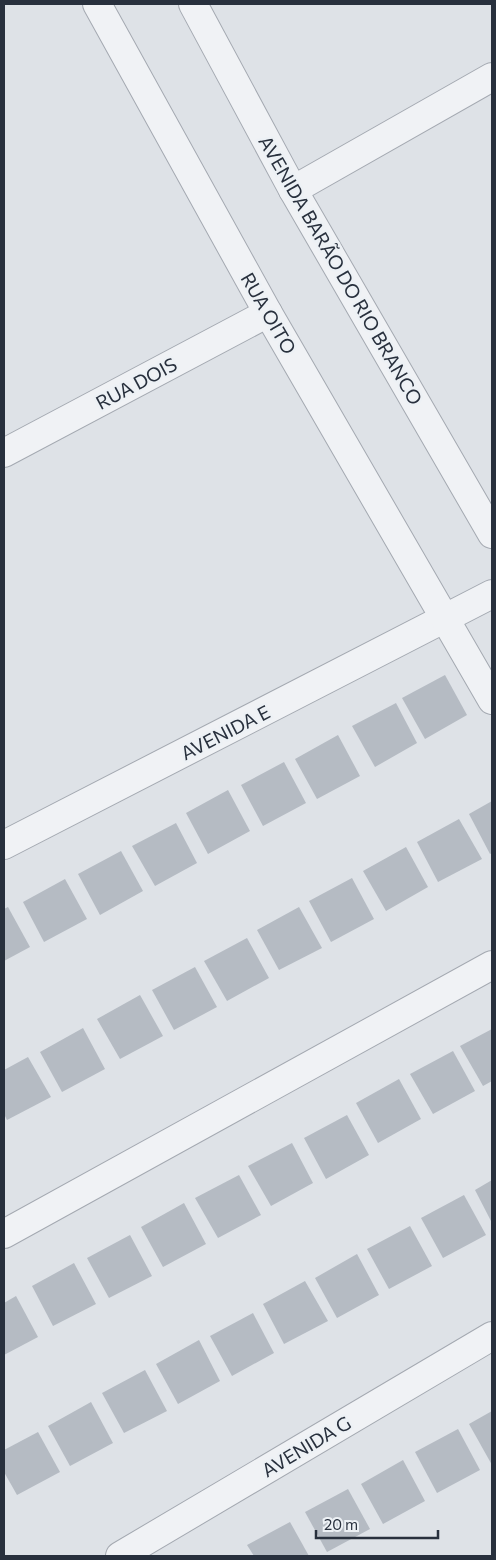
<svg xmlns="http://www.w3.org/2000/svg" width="496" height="1560" font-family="Commissioner,sans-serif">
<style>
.building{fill:#b5bbc3}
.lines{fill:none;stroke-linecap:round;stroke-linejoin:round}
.minor-casing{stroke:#a4a9b1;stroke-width:30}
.tertiary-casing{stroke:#a4a9b1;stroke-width:30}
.minor{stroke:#f0f2f5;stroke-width:28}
.tertiary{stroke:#f0f2f5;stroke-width:28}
.labels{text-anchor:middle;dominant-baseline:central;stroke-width:5;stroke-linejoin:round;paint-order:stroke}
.street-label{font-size:19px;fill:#28303d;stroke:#edf1f5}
</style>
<rect width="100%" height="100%" fill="#dee2e7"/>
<g class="building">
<path d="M 445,675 L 467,715 L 425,739 L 402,698 Z"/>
<path d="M 396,703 L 417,743 L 375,767 L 352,726 Z"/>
<path d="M 338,735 L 360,776 L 317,799 L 295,759 Z"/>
<path d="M 284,762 L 306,803 L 263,826 L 241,785 Z"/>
<path d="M 228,790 L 250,831 L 208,854 L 186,813 Z"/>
<path d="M 492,801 L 492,853 L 490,854 L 469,814 Z"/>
<path d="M 459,819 L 482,859 L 438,882 L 417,842 Z"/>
<path d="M 176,823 L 197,863 L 155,886 L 132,846 Z"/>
<path d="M 406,847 L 428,887 L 386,911 L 363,871 Z"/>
<path d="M 121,851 L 143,891 L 100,915 L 78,874 Z"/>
<path d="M 352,878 L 374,919 L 331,942 L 309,901 Z"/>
<path d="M 65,879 L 87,919 L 44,942 L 23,902 Z"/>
<path d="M 8,907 L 30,947 L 4,961 L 4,909 Z"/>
<path d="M 299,907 L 322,948 L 279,970 L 257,930 Z"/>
<path d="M 247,938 L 269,978 L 227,1001 L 204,961 Z"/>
<path d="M 195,967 L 217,1007 L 174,1030 L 152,990 Z"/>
<path d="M 140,995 L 163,1036 L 120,1059 L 97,1019 Z"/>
<path d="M 83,1028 L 105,1069 L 62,1092 L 40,1052 Z"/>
<path d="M 492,1029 L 492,1081 L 483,1086 L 460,1046 Z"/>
<path d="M 453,1051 L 475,1091 L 433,1114 L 410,1074 Z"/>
<path d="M 28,1057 L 51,1097 L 7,1120 L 4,1114 L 4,1070 Z"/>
<path d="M 399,1079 L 421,1119 L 378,1143 L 356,1103 Z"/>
<path d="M 347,1115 L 369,1155 L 326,1179 L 304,1138 Z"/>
<path d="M 292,1143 L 313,1183 L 271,1206 L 248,1166 Z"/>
<path d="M 239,1175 L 261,1215 L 218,1238 L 195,1198 Z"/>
<path d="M 492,1180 L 492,1223 L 475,1190 Z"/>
<path d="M 464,1195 L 486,1235 L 443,1258 L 421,1218 Z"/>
<path d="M 184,1203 L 206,1244 L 163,1267 L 141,1227 Z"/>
<path d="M 410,1226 L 432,1266 L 389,1289 L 367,1249 Z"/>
<path d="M 130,1235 L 152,1276 L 109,1298 L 87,1258 Z"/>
<path d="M 357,1254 L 379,1295 L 337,1318 L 315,1278 Z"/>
<path d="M 74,1263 L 96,1304 L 53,1326 L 32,1286 Z"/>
<path d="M 305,1281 L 328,1321 L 284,1344 L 263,1304 Z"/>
<path d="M 16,1296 L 38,1337 L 4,1355 L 4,1303 Z"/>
<path d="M 253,1313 L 274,1353 L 232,1376 L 210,1336 Z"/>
<path d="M 199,1340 L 220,1381 L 178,1404 L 156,1364 Z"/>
<path d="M 145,1370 L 167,1411 L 124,1433 L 102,1393 Z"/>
<path d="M 91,1402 L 113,1443 L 70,1466 L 48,1426 Z"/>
<path d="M 492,1411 L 492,1465 L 469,1424 Z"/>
<path d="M 458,1429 L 480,1470 L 437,1493 L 415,1452 Z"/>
<path d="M 38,1432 L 60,1472 L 17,1495 L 4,1472 L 4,1450 Z"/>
<path d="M 403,1460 L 425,1501 L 383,1524 L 361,1484 Z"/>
<path d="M 348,1489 L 370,1529 L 327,1552 L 305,1512 Z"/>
<path d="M 290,1522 L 309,1556 L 254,1556 L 247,1545 Z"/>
</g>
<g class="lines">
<g class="minor-casing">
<g id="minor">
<path d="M 293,190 L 492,77"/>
<path d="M 4,453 L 268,313"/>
<path d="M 4,845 L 492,594"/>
<path d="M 4,1234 L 492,965"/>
<path d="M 120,1556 L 492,1336"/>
</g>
</g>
<g class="tertiary-casing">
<g id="tertiary">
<path d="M 97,4 L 268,313 L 492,700"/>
<path d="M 193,4 L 293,190 L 492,534"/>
</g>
</g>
<use href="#minor" class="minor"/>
<use href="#tertiary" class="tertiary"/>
</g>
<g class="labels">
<g class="street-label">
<text transform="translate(341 270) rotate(60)">AVENIDA BARÃO DO RIO BRANCO</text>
<text transform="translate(269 313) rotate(60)">RUA OITO</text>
<text transform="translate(136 383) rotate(-28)">RUA DOIS</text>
<text transform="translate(225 732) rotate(-27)">AVENIDA E</text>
<text transform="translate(306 1446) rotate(-31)">AVENIDA G</text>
</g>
</g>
<rect width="496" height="1560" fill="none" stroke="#28303d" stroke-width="10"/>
<path d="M316 1530v8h122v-8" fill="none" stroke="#28303d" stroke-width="2.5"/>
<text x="324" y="1530" font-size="15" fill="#28303d" stroke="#edf1f5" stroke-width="4" paint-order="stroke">20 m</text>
</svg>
